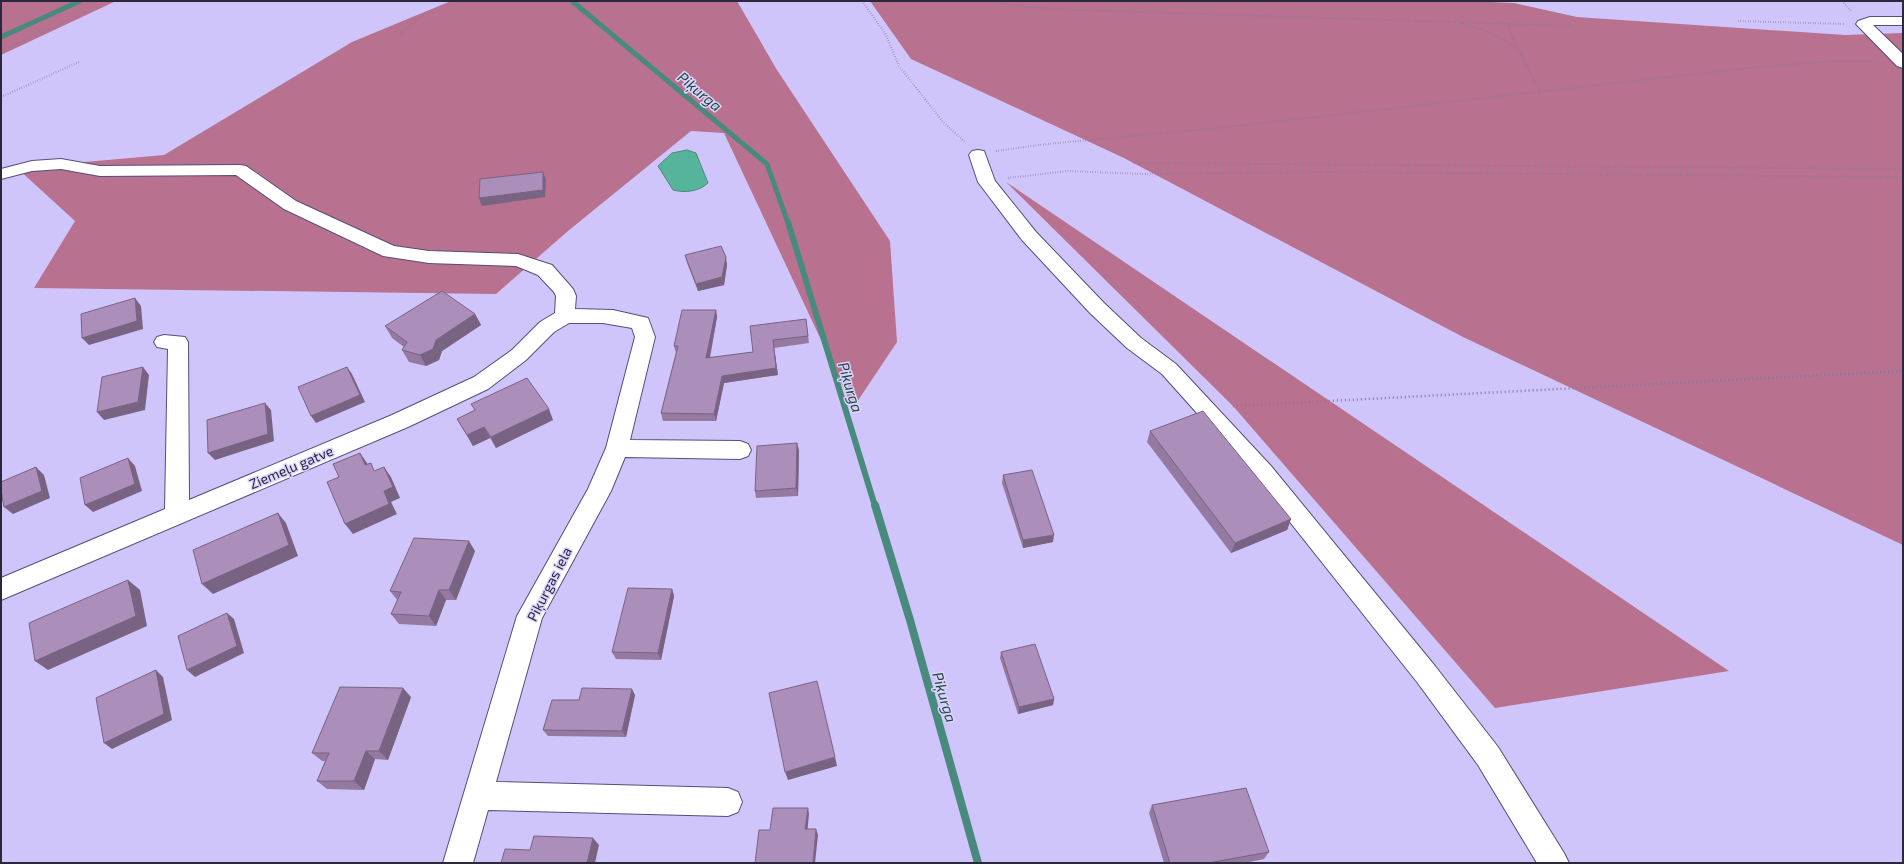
<svg xmlns="http://www.w3.org/2000/svg" width="1904" height="864" font-family="'Exo 2',sans-serif">
<style>
.forest{fill:#b8718e}
.water{fill:#56b49b;stroke:#498a7e}
.lines{fill:none;stroke-linecap:round;stroke-linejoin:round}
.stream-far2{stroke:#498a7e;stroke-width:5}
.stream-far1{stroke:#498a7e;stroke-width:6}
.stream{stroke:#498a7e;stroke-width:8}
.minor-casing{stroke:#574d7a;stroke-width:2}
.path-far1{stroke:#81799e;stroke-width:2;stroke-dasharray:0.5 2;stroke-linecap:butt}
.path{stroke:#81799e;stroke-width:2.5;stroke-dasharray:1 3;stroke-linecap:butt}
.minor{fill:#fff;fill-rule:evenodd}
.wall{fill:#947aa1}
.shaded-wall{fill:#786383}
.building{fill:#ac8ebb;stroke:#786383}
.labels{text-anchor:middle;dominant-baseline:central;stroke-width:3;stroke-linejoin:round;paint-order:stroke}
.street-label{font-size:14px;fill:#2c283c;stroke:#dcd4fe}
.water-label{font-size:15px;font-style:italic;fill:#1e483d;stroke:#dcd4fe}
</style>
<rect width="100%" height="100%" fill="#d0c5fa"/>
<g class="forest">
<path d="M 1,1 L 116,1 L 1,55 Z"/>
<path d="M 451,1 L 737,1 L 777,70 L 890,241 L 897,342 L 853,408 L 724,133 L 691,131 L 568,231 L 496,294 L 34,288 L 75,221 L 17,168 L 164,155 L 352,42 Z"/>
<path d="M 870,1 L 1469,1 L 1514,3 L 1577,17 L 1845,35 L 1903,33 L 1903,545 L 1463,337 L 1124,158 L 911,59 Z"/>
<path d="M 1006,182 L 1729,671 L 1495,708 L 1233,406 Z"/>
</g>
<path class="water" d="M 687,150 L 696,153 L 708,183 C 698,192 685,193 673,190 L 658,166 L 672,153 Z"/>
<g class="lines">
<g class="stream-far2">
<path d="M 572,1 L 767,164 L 788,223"/>
<path d="M 1,37 L 80,1"/>
</g>
<path class="stream-far1" d="M 788,222 L 875,506"/>
<path class="stream" d="M 875,505 L 910,620 L 978,863"/>
<g class="minor-casing">
<g id="minor">
<path d="M 1870,17 L 1903,17 L 1903,25 L 1873,25 L 1903,54 L 1903,68 L 1897,66 L 1856,24 L 1858,21 Z"/>
<path d="M 978,150 L 984,151 L 995,181 L 1036,232 L 1104,303 L 1141,338 L 1176,364 L 1271,466 L 1435,666 L 1498,747 L 1564,853 L 1569,863 L 1537,863 L 1478,765 L 1417,682 L 1255,478 L 1162,374 L 1127,348 L 1090,313 L 1022,240 L 978,182 L 969,155 L 972,151 Z"/>
<path d="M 61,159 L 100,166 L 240,165 L 246,166 L 296,201 L 394,246 L 429,251 L 518,254 L 552,265 L 573,289 L 576,296 L 575,309 L 613,310 L 648,318 L 655,337 L 630,440 L 740,441 L 748,444 L 751,450 L 748,456 L 740,459 L 625,457 L 611,491 L 542,618 L 496,782 L 728,788 L 738,792 L 742,802 L 738,812 L 728,816 L 488,810 L 473,863 L 443,863 L 517,616 L 588,489 L 606,448 L 635,337 L 632,328 L 603,323 L 569,323 L 554,332 L 526,360 L 488,389 L 408,427 L 1,600 L 1,578 L 165,509 L 168,349 L 157,347 L 154,342 L 157,337 L 164,335 L 185,337 L 188,342 L 189,500 L 392,415 L 474,377 L 512,350 L 540,322 L 555,313 L 556,296 L 554,292 L 538,275 L 516,266 L 429,263 L 383,256 L 284,209 L 236,175 L 100,176 L 61,169 L 32,171 L 1,179 L 1,169 L 32,161 Z"/>
</g>
</g>
<g class="path-far1">
<path d="M 862,1 L 886,35 L 899,66 L 943,122 L 966,143"/>
<path d="M 994,1 L 1003,4 L 1049,9 L 1575,26"/>
<path d="M 1842,1 L 1852,12"/>
<path d="M 1872,1 L 1903,1"/>
<path d="M 1738,21 L 1844,24"/>
<path d="M 1461,23 L 1491,33 L 1516,48"/>
<path d="M 1507,23 L 1517,48 L 1540,92"/>
<path d="M 400,34 L 426,13"/>
<path d="M 1,51 L 71,19"/>
<path d="M 1,97 L 79,62"/>
<path d="M 996,151 L 1047,144 L 1218,128 L 1758,67 L 1837,61 L 1876,61"/>
<path d="M 1133,163 L 1903,169"/>
<path d="M 1008,178 L 1068,171 L 1141,174 L 1325,172 L 1903,177"/>
</g>
<path class="path" d="M 1233,406 L 1903,371"/>
<use href="#minor" class="minor"/>
</g>
<g class="wall">
<path d="M 685,255 L 727,265 L 724,285 L 698,291 L 687,263 Z"/>
<path d="M 716,310 L 717,317 L 710,358 L 753,352 L 806,319 L 809,343 L 774,348 L 778,375 L 724,383 L 716,421 L 663,421 L 661,413 L 676,353 L 674,346 Z"/>
<path d="M 475,314 L 481,325 L 442,351 L 439,360 L 426,366 L 409,362 L 402,350 L 404,347 L 392,338 L 385,326 Z"/>
<path d="M 471,404 L 553,420 L 496,448 L 490,438 L 473,446 L 457,419 L 475,410 Z"/>
<path d="M 1150,431 L 1291,519 L 1287,530 L 1231,553 L 1147,442 Z"/>
<path d="M 797,443 L 799,451 L 798,496 L 756,498 L 755,491 Z"/>
<path d="M 1003,475 L 1053,542 L 1023,548 L 1002,483 Z"/>
<path d="M 475,551 L 456,600 L 446,600 L 436,626 L 399,624 L 391,614 L 398,601 L 390,591 Z"/>
<path d="M 672,589 L 674,596 L 661,660 L 616,659 L 612,652 Z"/>
<path d="M 1001,652 L 1054,699 L 1053,705 L 1018,714 L 1000,658 Z"/>
<path d="M 635,695 L 626,737 L 548,736 L 543,730 L 579,700 Z"/>
<path d="M 411,697 L 388,760 L 375,759 L 364,790 L 327,789 L 317,781 L 325,761 L 322,761 L 312,753 Z"/>
<path d="M 1152,805 L 1269,852 L 1264,859 L 1245,863 L 1164,863 L 1149,813 Z"/>
</g>
<g class="shaded-wall">
<path d="M 543,172 L 546,180 L 545,197 L 482,206 L 479,198 Z"/>
<path d="M 726,257 L 727,265 L 724,285 L 698,291 L 696,284 Z"/>
<path d="M 135,298 L 141,306 L 143,329 L 89,345 L 82,338 Z"/>
<path d="M 716,310 L 717,317 L 708,366 L 706,358 Z"/>
<path d="M 475,314 L 481,325 L 442,351 L 439,360 L 426,366 L 420,355 L 436,340 Z"/>
<path d="M 773,340 L 778,375 L 724,383 L 716,421 L 714,414 L 722,376 Z"/>
<path d="M 143,367 L 149,375 L 145,410 L 104,420 L 97,412 Z"/>
<path d="M 347,367 L 352,374 L 365,402 L 316,423 L 311,416 Z"/>
<path d="M 265,403 L 271,410 L 274,441 L 215,460 L 208,453 Z"/>
<path d="M 549,409 L 553,420 L 496,448 L 491,437 Z"/>
<path d="M 484,427 L 490,438 L 473,446 L 467,435 Z"/>
<path d="M 797,443 L 799,451 L 798,496 L 796,488 Z"/>
<path d="M 360,453 L 367,463 L 373,476 L 365,465 Z"/>
<path d="M 128,458 L 135,466 L 142,491 L 93,512 L 85,505 Z"/>
<path d="M 36,467 L 44,475 L 50,498 L 13,514 L 4,507 Z"/>
<path d="M 384,467 L 391,477 L 400,498 L 391,502 L 397,514 L 353,534 L 345,524 L 384,491 Z"/>
<path d="M 278,513 L 286,523 L 298,556 L 213,594 L 202,584 Z"/>
<path d="M 1291,519 L 1287,530 L 1231,553 L 1235,543 Z"/>
<path d="M 1054,535 L 1053,542 L 1023,548 L 1023,540 Z"/>
<path d="M 469,541 L 475,551 L 456,600 L 449,590 Z"/>
<path d="M 128,580 L 140,590 L 147,626 L 48,670 L 35,661 Z"/>
<path d="M 672,589 L 674,596 L 661,660 L 658,653 Z"/>
<path d="M 439,590 L 446,600 L 436,626 L 429,616 Z"/>
<path d="M 227,613 L 234,619 L 244,653 L 195,677 L 187,670 Z"/>
<path d="M 156,670 L 163,677 L 172,720 L 112,749 L 104,743 Z"/>
<path d="M 403,688 L 411,697 L 388,760 L 379,751 Z"/>
<path d="M 632,689 L 635,695 L 626,737 L 622,731 Z"/>
<path d="M 1054,699 L 1053,705 L 1018,714 L 1019,707 Z"/>
<path d="M 366,751 L 375,759 L 364,790 L 354,781 Z"/>
<path d="M 835,757 L 837,766 L 788,780 L 785,772 Z"/>
<path d="M 808,808 L 809,814 L 807,835 L 805,829 Z"/>
<path d="M 816,829 L 818,835 L 815,863 L 813,863 Z"/>
<path d="M 593,838 L 599,845 L 595,863 L 587,863 Z"/>
</g>
<g class="building">
<path d="M 543,172 L 543,190 L 479,198 L 480,179 Z"/>
<path d="M 721,246 L 726,257 L 722,277 L 696,284 L 685,255 Z"/>
<path d="M 442,291 L 475,314 L 436,340 L 433,349 L 420,355 L 402,350 L 407,342 L 385,326 Z"/>
<path d="M 135,298 L 137,321 L 82,338 L 81,314 Z"/>
<path d="M 682,310 L 716,310 L 706,358 L 753,352 L 750,326 L 806,319 L 808,336 L 773,340 L 776,368 L 722,376 L 714,414 L 661,413 L 678,346 L 674,346 Z"/>
<path d="M 143,367 L 138,402 L 97,412 L 102,377 Z"/>
<path d="M 347,367 L 360,395 L 311,416 L 298,387 Z"/>
<path d="M 527,378 L 549,409 L 491,437 L 484,427 L 467,435 L 457,419 L 475,410 L 471,404 Z"/>
<path d="M 265,403 L 268,434 L 208,453 L 207,420 Z"/>
<path d="M 1203,411 L 1291,519 L 1235,543 L 1150,431 Z"/>
<path d="M 797,443 L 796,488 L 755,491 L 757,446 Z"/>
<path d="M 360,453 L 365,465 L 371,463 L 374,471 L 384,467 L 393,487 L 384,491 L 389,504 L 345,524 L 327,482 L 339,477 L 333,464 Z"/>
<path d="M 128,458 L 135,484 L 85,505 L 80,478 Z"/>
<path d="M 36,467 L 42,491 L 4,507 L 1,490 L 1,482 Z"/>
<path d="M 1032,470 L 1054,535 L 1023,540 L 1003,475 Z"/>
<path d="M 278,513 L 289,545 L 202,584 L 193,550 Z"/>
<path d="M 414,538 L 469,541 L 449,590 L 439,590 L 429,616 L 391,614 L 401,592 L 390,591 Z"/>
<path d="M 128,580 L 136,616 L 35,661 L 29,623 Z"/>
<path d="M 628,588 L 672,589 L 658,653 L 612,652 Z"/>
<path d="M 227,613 L 237,646 L 187,670 L 178,636 Z"/>
<path d="M 1035,644 L 1054,699 L 1019,707 L 1001,652 Z"/>
<path d="M 156,670 L 164,714 L 104,743 L 96,698 Z"/>
<path d="M 817,681 L 835,757 L 785,772 L 769,693 Z"/>
<path d="M 340,687 L 403,688 L 379,751 L 366,751 L 354,781 L 317,781 L 329,753 L 312,753 Z"/>
<path d="M 582,688 L 632,689 L 622,731 L 543,730 L 552,700 L 579,700 Z"/>
<path d="M 1246,788 L 1269,852 L 1208,863 L 1170,863 L 1152,805 Z"/>
<path d="M 773,808 L 808,808 L 805,829 L 816,829 L 813,863 L 755,863 L 759,830 L 770,830 Z"/>
<path d="M 534,836 L 593,838 L 587,863 L 501,863 L 505,849 L 530,850 Z"/>
</g>
<g class="labels">
<g class="street-label">
<text transform="translate(291 467) rotate(-23)">Ziemeļu gatve</text>
<text transform="translate(549 584) rotate(-63)">Piķurgas iela</text>
</g>
<g class="water-label">
<text transform="translate(700 91) rotate(40)">Piķurga</text>
<text transform="translate(851 387) rotate(73)">Piķurga</text>
<text transform="translate(945 697) rotate(74)">Piķurga</text>
</g>
</g>
<rect width="1904" height="864" fill="none" stroke="#2c283c" stroke-width="4"/>
</svg>
